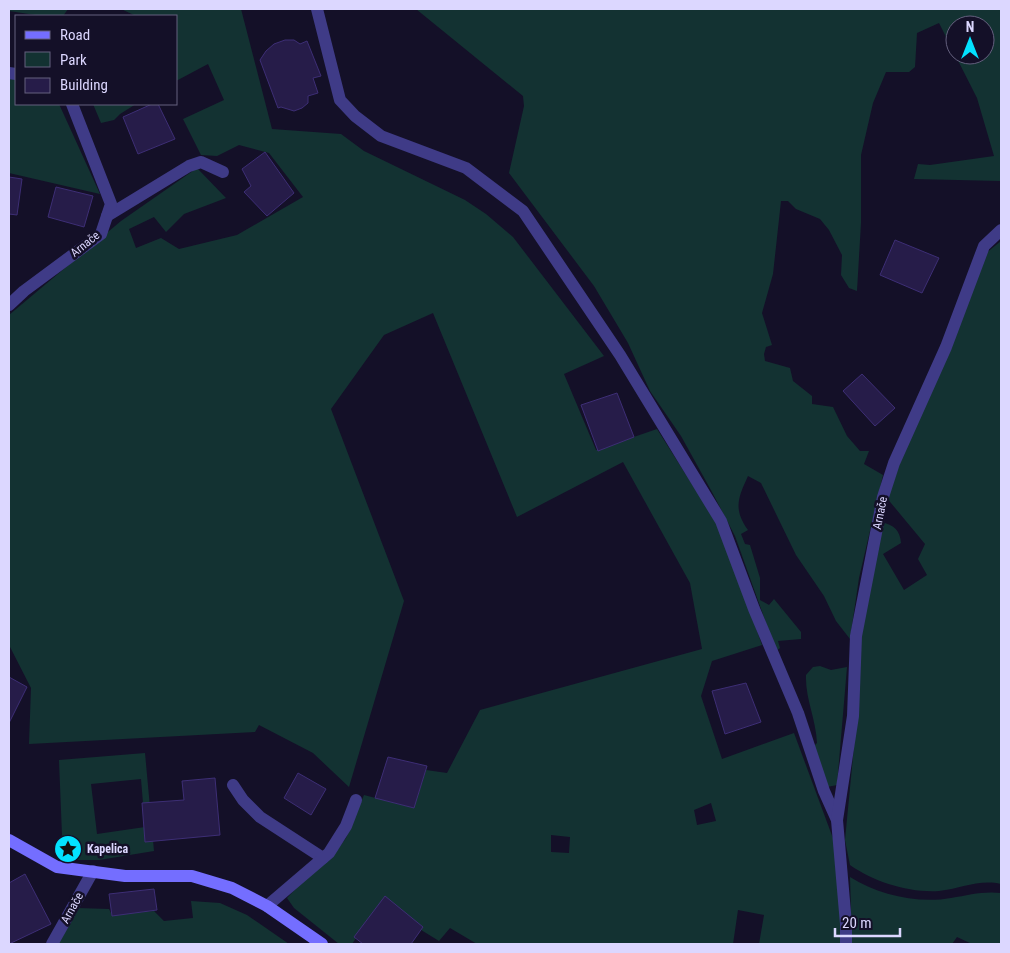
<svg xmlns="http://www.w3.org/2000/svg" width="1010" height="953" font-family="'Roboto Condensed',sans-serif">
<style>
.green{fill:#133232;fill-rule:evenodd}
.building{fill:#261c49;stroke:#3d2e75}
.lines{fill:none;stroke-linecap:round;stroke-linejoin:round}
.street{stroke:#3f3b87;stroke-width:12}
.secondary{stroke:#746eff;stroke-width:12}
.labels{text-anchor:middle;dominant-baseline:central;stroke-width:5;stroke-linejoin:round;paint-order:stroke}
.street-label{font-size:12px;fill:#dcd7ff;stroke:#141028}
.poi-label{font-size:12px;font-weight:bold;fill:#dcd7ff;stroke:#141028;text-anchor:start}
</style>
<rect width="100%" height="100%" fill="#141028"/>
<g class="green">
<path d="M 9,9 L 68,9 L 63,16 L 42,16 L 9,11 Z"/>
<path d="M 121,9 L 241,9 L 272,129 L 341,134 L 364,151 L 465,200 L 486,214 L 513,237 L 604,356 L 564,374 L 596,450 L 657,429 L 721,530 L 762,645 L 712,661 L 701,696 L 722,759 L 794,733 L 834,841 L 840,892 L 841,944 L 759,944 L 764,915 L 738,910 L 733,944 L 477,944 L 450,928 L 439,941 L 379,904 L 352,944 L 339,944 L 294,908 L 287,898 L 308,876 L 331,858 L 346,838 L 364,795 L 414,808 L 426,770 L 447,773 L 480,710 L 702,649 L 690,583 L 623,462 L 517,517 L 433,313 L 384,335 L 331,409 L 404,601 L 349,787 L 313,753 L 259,725 L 255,732 L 29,744 L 31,688 L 9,645 L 9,315 L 121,221 L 197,168 L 226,198 L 184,214 L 166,232 L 154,217 L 129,229 L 136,248 L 161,238 L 179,249 L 237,235 L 303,197 L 269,153 L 239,145 L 217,156 L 201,155 L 183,119 L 224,100 L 208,64 L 176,81 L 176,16 L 136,16 ZM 711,803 L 716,821 L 697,825 L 694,810 ZM 551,835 L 570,837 L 569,853 L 551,852 Z"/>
<path d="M 416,9 L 1001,9 L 1001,181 L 914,179 L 918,164 L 930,165 L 994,156 L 977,98 L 939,23 L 917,33 L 915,67 L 909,72 L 886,72 L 873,103 L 861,155 L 861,223 L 857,291 L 849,288 L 841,275 L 842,255 L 829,230 L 820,219 L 796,209 L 788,201 L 781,201 L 773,274 L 762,313 L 772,345 L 766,347 L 764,354 L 765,361 L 790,368 L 793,381 L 812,396 L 812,404 L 833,407 L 847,436 L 860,451 L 869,451 L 864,464 L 883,475 L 859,578 L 850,639 L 836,621 L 824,596 L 796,555 L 761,483 L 748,476 C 738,498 733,509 748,530 L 741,534 L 745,544 L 750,545 L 760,578 L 760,600 L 769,605 L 774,599 L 801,632 L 801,639 L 778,641 L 780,648 L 776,651 L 735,536 L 712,492 L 681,436 L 650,391 L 628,343 L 594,286 L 509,173 L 524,106 L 523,96 ZM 955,25 L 985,25 L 985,55 L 955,55 Z"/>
<path d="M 9,78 L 16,78 L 16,104 L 59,104 L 100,194 L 9,173 Z"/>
<path d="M 93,104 L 136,104 L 120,114 L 114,120 L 101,123 Z"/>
<path d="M 1001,241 L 1001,884 C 979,879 960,889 939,891 C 909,893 874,882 850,865 L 845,840 L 859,694 L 860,632 L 881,522 C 894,525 900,530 901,543 L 883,554 L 904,590 L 927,575 L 918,559 L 925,544 L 886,497 L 985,254 Z"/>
<path d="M 820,666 L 831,670 L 847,667 L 837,785 L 827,787 L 812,748 L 817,743 C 816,719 805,698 806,675 L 813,667 Z"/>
<path d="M 145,753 L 154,851 L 99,860 L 63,860 L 59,760 ZM 141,779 L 145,827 L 97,834 L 91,784 Z"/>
<path d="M 850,877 C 878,895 918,904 951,898 C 969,895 983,891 1001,893 L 1001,944 L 972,944 L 957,937 L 952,944 L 852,944 Z"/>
<path d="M 191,901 L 220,903 L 247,915 L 289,944 L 58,944 L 77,908 L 109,909 L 112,915 L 154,911 L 164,921 L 193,918 Z"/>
</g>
<g class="building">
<path d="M 285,40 L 294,40 L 300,44 L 307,41 L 321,76 L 313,78 L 318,93 L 308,96 L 308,103 L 302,108 L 294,111 L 281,107 L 278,108 L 260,60 L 266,51 L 274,44 Z"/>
<path d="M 152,104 L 158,104 L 175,139 L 138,154 L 123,117 Z"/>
<path d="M 265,152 L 294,193 L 267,216 L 244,192 L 251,186 L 242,169 Z"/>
<path d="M 9,177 L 22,179 L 17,215 L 9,214 Z"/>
<path d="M 56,187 L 93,196 L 84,227 L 48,217 Z"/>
<path d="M 895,240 L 939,258 L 922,293 L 880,275 Z"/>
<path d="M 862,374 L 895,408 L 875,426 L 843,391 Z"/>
<path d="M 617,393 L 634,437 L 598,451 L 581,405 Z"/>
<path d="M 9,677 L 27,687 L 9,723 Z"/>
<path d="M 746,683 L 761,722 L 725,734 L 712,691 Z"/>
<path d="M 388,757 L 427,766 L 414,808 L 375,798 Z"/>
<path d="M 298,773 L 326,789 L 311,815 L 284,798 Z"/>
<path d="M 215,778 L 220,835 L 145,842 L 142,803 L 184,800 L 182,781 Z"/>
<rect x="62" y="843" width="12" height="11"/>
<path d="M 25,874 L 51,924 L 9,944 L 9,883 Z"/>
<path d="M 154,889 L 157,910 L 112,916 L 109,894 Z"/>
<path d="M 385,896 L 423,927 L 411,944 L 363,944 L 354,937 Z"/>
</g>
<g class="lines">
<g class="street">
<path d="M 317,9 L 340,100 L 355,116 L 381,136 L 466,168 L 523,211 L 620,355 L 721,521 L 754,609 L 798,713 L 824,791 L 837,820 L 846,924 L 846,944"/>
<path d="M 9,73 L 16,74"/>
<path d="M 107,216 L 189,166 L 201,162 L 223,172"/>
<path d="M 9,305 L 24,291 L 101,234 L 111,204 L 72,104"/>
<path d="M 233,785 L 243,800 L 260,817 L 323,858"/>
<path d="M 837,820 L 853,716 L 856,636 L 883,497 L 894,463 L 946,347 L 984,246 L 1001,230"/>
<path d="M 267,906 L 329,853 L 346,826 L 356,800"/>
<path d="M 52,944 L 93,871"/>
</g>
<path class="secondary" d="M 9,840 L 57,867 L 125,876 L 192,876 L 232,888 L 267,906 L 322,944"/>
</g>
<defs>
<g id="sight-disc" transform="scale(1.4375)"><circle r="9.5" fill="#03e2ff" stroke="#141028"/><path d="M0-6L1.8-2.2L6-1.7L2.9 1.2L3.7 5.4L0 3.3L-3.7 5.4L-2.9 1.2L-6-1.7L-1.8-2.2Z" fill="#111"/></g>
</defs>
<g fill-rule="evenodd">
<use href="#sight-disc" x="68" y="849"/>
</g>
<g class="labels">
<g class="street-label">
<text transform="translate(85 244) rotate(-39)">Arnače</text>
<text transform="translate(880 513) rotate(-79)">Arnače</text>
<text transform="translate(72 908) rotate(-61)">Arnače</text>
</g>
<g class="poi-label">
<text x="87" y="849">Kapelica</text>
</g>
</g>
<rect width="1010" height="953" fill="none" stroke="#dcd7ff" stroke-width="20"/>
<rect x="15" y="15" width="162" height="90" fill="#141028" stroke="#64607e"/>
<rect x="25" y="31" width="25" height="8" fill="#746eff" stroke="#64607e"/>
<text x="60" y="40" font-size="15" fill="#dcd7ff">Road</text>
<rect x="25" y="52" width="25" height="15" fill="#133232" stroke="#64607e"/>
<text x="60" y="65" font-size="15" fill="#dcd7ff">Park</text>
<rect x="25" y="78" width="25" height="15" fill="#261c49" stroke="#64607e"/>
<text x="60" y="90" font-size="15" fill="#dcd7ff">Building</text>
<g transform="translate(970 40)"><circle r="24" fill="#141028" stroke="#64607e"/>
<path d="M0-4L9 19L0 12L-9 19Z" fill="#03e2ff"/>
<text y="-8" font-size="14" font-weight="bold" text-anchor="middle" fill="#dcd7ff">N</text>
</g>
<path d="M835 928v8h65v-8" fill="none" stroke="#dcd7ff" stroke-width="2.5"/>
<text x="842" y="928" font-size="15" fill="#dcd7ff" stroke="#141028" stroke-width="4" paint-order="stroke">20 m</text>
</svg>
